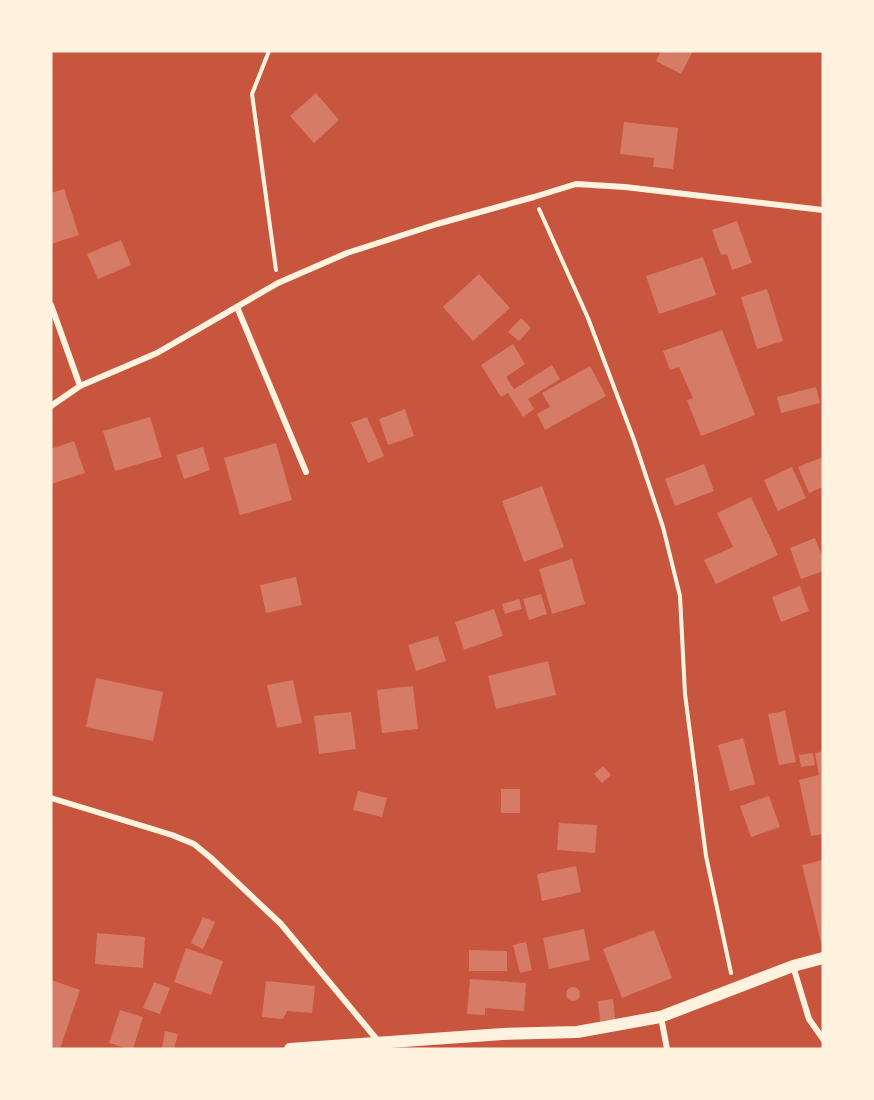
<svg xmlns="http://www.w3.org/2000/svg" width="874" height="1100" font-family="'DM Sans',sans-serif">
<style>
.building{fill:#d67c66}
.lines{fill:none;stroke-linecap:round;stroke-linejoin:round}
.path{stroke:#fff3e0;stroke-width:4}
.minor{stroke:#fff3e0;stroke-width:6}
.secondary{stroke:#fff3e0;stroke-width:12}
</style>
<rect width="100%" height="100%" fill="#c8553d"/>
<g class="building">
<path d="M 661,51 L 693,51 L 681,74 L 656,61 Z"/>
<path d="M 316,93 L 339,120 L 314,143 L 290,116 Z"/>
<path d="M 624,122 L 678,128 L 673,169 L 653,167 L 654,158 L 620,154 Z"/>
<path d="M 64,189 L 79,235 L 51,244 L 51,193 Z"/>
<path d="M 737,221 L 752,263 L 732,270 L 727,254 L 721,255 L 712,230 Z"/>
<path d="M 121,240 L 131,265 L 98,279 L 87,254 Z"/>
<path d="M 703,257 L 716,295 L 659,314 L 646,276 Z"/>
<path d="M 479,274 L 510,308 L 473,341 L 443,307 Z"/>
<path d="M 767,289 L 783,341 L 757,349 L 741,297 Z"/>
<path d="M 521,318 L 531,328 L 519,341 L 508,332 Z"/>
<path d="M 722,330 L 755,415 L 701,436 L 687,400 L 693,398 L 679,367 L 670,370 L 663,351 Z"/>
<path d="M 513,344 L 525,364 L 506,377 L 514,389 L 552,365 L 560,379 L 528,399 L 534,409 L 523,417 L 508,393 L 501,397 L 481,365 Z"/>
<path d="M 590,366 L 606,396 L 545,430 L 537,414 L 550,407 L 542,393 Z"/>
<path d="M 816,387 L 820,403 L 781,413 L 777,397 Z"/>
<path d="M 405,409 L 414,436 L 388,445 L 379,419 Z"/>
<path d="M 150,417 L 162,457 L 115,471 L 103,431 Z"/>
<path d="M 367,417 L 384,456 L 368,463 L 351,423 Z"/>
<path d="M 74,441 L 85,473 L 51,484 L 51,449 Z"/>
<path d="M 276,443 L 292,500 L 240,515 L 224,458 Z"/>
<path d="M 203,447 L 210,470 L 184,479 L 176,455 Z"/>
<path d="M 823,457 L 823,487 L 809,493 L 798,467 Z"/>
<path d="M 704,464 L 714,491 L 675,506 L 665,479 Z"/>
<path d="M 792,467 L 806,498 L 778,511 L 764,480 Z"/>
<path d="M 542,486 L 564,547 L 524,562 L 502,501 Z"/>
<path d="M 751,497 L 778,555 L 716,584 L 704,560 L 733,547 L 717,513 Z"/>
<path d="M 815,538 L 823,559 L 823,571 L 801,579 L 790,548 Z"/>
<path d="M 572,559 L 585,604 L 552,614 L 539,569 Z"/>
<path d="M 296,577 L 302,605 L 266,613 L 260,585 Z"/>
<path d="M 800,586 L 809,611 L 781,622 L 772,597 Z"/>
<path d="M 541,594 L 547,614 L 529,620 L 523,599 Z"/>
<path d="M 519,599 L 522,609 L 505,614 L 502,604 Z"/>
<path d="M 494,609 L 503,636 L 464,650 L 455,622 Z"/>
<path d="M 438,636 L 446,661 L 416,671 L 408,645 Z"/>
<path d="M 548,661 L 556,695 L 496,709 L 488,676 Z"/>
<path d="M 96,678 L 163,692 L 153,741 L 86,727 Z"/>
<path d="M 293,680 L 302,723 L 277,728 L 267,685 Z"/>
<path d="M 413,686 L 418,729 L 382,733 L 377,690 Z"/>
<path d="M 785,711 L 796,762 L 779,765 L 768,714 Z"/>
<path d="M 351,712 L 356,749 L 319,754 L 314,716 Z"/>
<path d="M 743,738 L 755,784 L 730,791 L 718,745 Z"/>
<path d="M 823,751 L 823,834 L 811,836 L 799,780 L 819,775 L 815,753 Z"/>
<path d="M 813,753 L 815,765 L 801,767 L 799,755 Z"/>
<path d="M 603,766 L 611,775 L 602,783 L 594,774 Z"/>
<rect x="501" y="789" width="19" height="24"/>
<path d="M 358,791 L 387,798 L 382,817 L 353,810 Z"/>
<path d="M 769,796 L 780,827 L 751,837 L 740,806 Z"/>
<path d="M 559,823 L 597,825 L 595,853 L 557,850 Z"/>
<path d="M 823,860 L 823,945 L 822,946 L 802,865 Z"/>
<path d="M 576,866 L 581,892 L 542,901 L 537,874 Z"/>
<path d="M 203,917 L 215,922 L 203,949 L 191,943 Z"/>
<path d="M 584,929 L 590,960 L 549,969 L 543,938 Z"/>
<path d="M 654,930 L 672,978 L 622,998 L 603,949 Z"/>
<path d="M 97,933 L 145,937 L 143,968 L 95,964 Z"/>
<path d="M 526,942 L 532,970 L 520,973 L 513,945 Z"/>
<path d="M 186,948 L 223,961 L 211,995 L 174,982 Z"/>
<path d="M 469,950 L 507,951 L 507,971 L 469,971 Z"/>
<path d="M 470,979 L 526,983 L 524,1011 L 485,1008 L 485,1015 L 467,1014 Z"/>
<path d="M 51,980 L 80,990 L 60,1049 L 51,1047 Z"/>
<path d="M 266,981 L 315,986 L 312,1013 L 287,1011 L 283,1019 L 262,1017 Z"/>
<path d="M 154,982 L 170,988 L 160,1014 L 143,1008 Z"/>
<circle cx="573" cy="994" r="7"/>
<path d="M 613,999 L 615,1019 L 600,1021 L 598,1001 Z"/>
<path d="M 120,1010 L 143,1017 L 133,1049 L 129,1049 L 109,1043 Z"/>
<path d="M 165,1031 L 178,1034 L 174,1049 L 162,1048 Z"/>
</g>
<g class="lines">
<g class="path">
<path d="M 269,51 L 252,94 L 276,270"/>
<path d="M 539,209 L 588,318 L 634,440 L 663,527 L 680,596 L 685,694 L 706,856 L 731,973"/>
</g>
<g class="minor">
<path d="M 51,305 L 80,386"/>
<path d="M 237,307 L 306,472"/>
<path d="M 51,406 L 80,386 L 157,353 L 278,283 L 347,253 L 437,224 L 534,197 L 576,184 L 625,187 L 823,210"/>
<path d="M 51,798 L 172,835 L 194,844 L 211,858 L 281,924 L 379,1042"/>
<path d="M 793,966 L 809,1019 L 823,1039"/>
<path d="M 661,1017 L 667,1049"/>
</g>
<path class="secondary" d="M 290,1049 L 503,1034 L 577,1032 L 660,1017 L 793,966 L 823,958"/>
</g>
<rect width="874" height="1100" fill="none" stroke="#fff3e0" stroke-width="105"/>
</svg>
